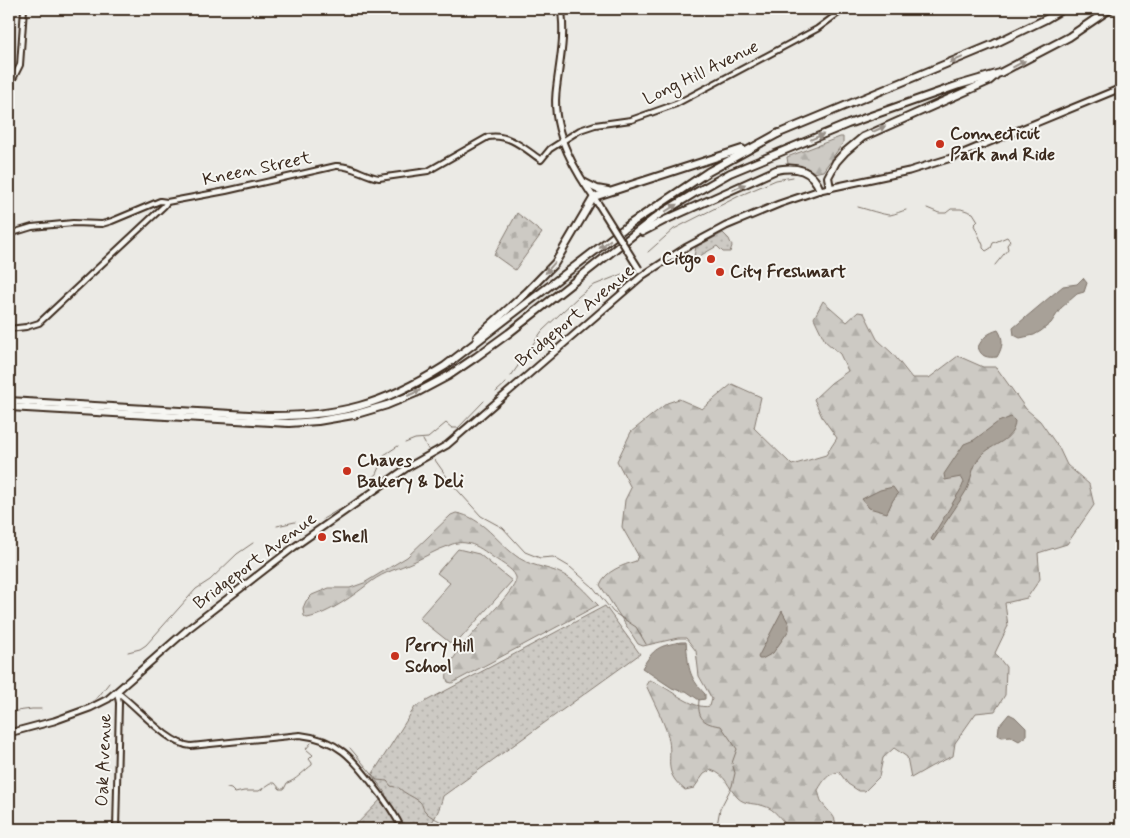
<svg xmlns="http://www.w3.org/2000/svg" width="1130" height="838" font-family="Mynerve,sans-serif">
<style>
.grass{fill:url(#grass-dots);stroke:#847a71}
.forest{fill:url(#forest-firs);stroke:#847a71}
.cemetery{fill:url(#cemetery-stones);stroke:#847a71}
.park{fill:#cdcac4;stroke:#847a71}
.water{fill:#a8a198;stroke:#7c7167}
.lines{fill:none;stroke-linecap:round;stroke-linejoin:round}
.stream{stroke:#7c7167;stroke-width:1}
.minor-casing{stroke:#3b2a1e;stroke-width:8}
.major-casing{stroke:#3b2a1e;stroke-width:9}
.highway-casing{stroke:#3b2a1e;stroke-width:10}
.minor{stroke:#f6f6f2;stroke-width:4}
.major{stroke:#f6f6f2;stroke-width:5}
.highway{stroke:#f6f6f2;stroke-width:6}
.major-bridge-casing{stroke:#3b2a1e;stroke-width:9;stroke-linecap:butt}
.major-bridge{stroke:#f6f6f2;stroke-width:5}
.oneway{fill:#989088}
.poi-dot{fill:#c8321e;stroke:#f6f6f2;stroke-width:2}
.labels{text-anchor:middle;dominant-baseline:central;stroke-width:4;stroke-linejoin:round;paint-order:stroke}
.street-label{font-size:18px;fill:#3b2a1e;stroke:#f6f6f2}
.poi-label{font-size:18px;font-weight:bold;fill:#3b2a1e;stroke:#f6f6f2;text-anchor:start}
</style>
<defs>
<pattern id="grass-dots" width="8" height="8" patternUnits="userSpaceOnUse" patternTransform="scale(1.25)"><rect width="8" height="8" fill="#cdcac4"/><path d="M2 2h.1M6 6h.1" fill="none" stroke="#b1aea8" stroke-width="1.8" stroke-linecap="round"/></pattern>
<pattern id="forest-firs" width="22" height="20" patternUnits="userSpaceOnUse" patternTransform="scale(1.25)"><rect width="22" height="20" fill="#cdcac4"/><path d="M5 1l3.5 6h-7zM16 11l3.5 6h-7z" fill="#b1aea8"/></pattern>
<pattern id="cemetery-stones" width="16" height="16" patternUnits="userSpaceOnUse" patternTransform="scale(1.25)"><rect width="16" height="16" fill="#cdcac4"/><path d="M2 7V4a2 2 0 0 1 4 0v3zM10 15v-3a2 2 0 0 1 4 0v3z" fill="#b1aea8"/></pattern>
</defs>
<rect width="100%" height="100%" fill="#ebeae5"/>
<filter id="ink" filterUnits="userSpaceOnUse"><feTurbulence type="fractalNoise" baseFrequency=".02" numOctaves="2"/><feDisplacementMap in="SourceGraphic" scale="10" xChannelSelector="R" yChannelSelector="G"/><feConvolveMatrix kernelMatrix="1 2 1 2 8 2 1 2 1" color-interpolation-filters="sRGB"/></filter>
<g filter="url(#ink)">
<g class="grass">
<path d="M 723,233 L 729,239 L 732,246 L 730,252 L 723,252 L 717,246 L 698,257 L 694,256 L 696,247 Z"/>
<path d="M 605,606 L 640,654 L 443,796 C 440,808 435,821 426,829 L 352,829 L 386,794 L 372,775 L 415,707 Z"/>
</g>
<g class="forest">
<path d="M 840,137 L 843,137 L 843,143 L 823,171 L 814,173 L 805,167 L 788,164 L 787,157 Z"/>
<path d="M 823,301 L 847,322 L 858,312 L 864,313 L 877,339 L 893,354 L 912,378 L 929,378 L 958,356 L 983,367 L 996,367 L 1026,409 L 1040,421 L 1059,448 L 1067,465 L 1089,484 L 1094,505 L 1067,544 L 1038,553 L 1040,579 L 1027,598 L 1005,603 L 1008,626 L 995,653 L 1006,667 L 1005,695 L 995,711 L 976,713 L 955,743 L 953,756 L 932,766 L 911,778 L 907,757 L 894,748 L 883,758 L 879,777 L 865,791 L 859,791 L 848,784 L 839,772 C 827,774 824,780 818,790 C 819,794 820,799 822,803 C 829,813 838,816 835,829 L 806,829 L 802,827 L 788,826 C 780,819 775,809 764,806 C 756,803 745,805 738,798 C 727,787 727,775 711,770 L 704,774 L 694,788 L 685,790 C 661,771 674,760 668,736 C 663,719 653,701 646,685 L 649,680 C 665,684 692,711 710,706 L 712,699 L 699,676 L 696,651 L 686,638 L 678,638 L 643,646 L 638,644 L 600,585 C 605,571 623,565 636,561 L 638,555 L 622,527 L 625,500 L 631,488 L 617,461 L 631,432 L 667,403 L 679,399 L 702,409 L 732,384 L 761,397 L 754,428 L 792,465 L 826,455 L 837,438 L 822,417 L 814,399 L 831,383 L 848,371 L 840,354 L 825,341 L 814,318 Z"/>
<path d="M 456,513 C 483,517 498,544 519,558 C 534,568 554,567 569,578 C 580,585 589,596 598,605 L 452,683 L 448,682 C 435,659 520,594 516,577 C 513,568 497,561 490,555 C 483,550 475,544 466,543 C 461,542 453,543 448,546 C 436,550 425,557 413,562 C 400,568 384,572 372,581 C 354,595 329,614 307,618 L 304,616 L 303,608 L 306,601 L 312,595 L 329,588 L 350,588 L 364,583 L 407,557 L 451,515 Z"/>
</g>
<path class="cemetery" d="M 517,213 L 542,233 L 515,270 L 494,255 Z"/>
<path class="park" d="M 458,549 L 479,554 L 512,581 L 454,646 L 419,618 L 450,583 L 437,573 Z"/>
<g class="water">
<path d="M 1083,278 L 1087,283 L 1084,292 L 1077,294 L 1061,308 L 1051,323 L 1041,331 L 1034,335 L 1020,338 L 1014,335 L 1013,328 L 1063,286 L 1077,284 Z"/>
<path d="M 998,330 C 1004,339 1003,347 997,357 C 987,358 981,357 978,347 C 983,337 988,333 998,330 Z"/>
<path d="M 1011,417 L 1015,421 C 1014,442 992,443 981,456 C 971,467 972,480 966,491 C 956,508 944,524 933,541 L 931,539 L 961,489 L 964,482 L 961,477 L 945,480 L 944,474 L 964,444 L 974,440 L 998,422 Z"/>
<path d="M 893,487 L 898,494 L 893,500 L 887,513 L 869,508 L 862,499 L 880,490 Z"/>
<path d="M 782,611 L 789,624 L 789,630 L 773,653 L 762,659 L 759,659 L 758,657 Z"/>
<path d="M 681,642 L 686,642 C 689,667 687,675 705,694 L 705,699 L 699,700 L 686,691 L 680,691 L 672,688 L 642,668 C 654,648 658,646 681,642 Z"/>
<path d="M 1009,714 L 1015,717 L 1026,728 L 1026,736 L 1019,741 L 1010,736 L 1002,737 L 998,735 L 999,726 Z"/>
</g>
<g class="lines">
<g class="stream">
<path d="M 858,207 C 866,209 884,215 890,215 C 896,214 901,211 906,210"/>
<path d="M 927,208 L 939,213 L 946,213 L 951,209 L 961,209 L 973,213 L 978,221 L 974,225 L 983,245 L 983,248 L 986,251 L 991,248 L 993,243 L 1007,237 L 1010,241 L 1007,245 L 1008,249 L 995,265"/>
<path d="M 648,252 L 674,229 L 741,195 L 776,180 L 793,177"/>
<path d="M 511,376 L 542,331 L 579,296 L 592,286 L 622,274"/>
<path d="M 496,392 L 506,383"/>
<path d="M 423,440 L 429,451"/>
<path d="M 405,443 L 415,439 L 428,438 L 446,423 L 452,428 L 458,428 L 484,401"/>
<path d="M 435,460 L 452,484 L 481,516 L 503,528 L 525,552 L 540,558 L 553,557 L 570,567 L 593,587 L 613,612 L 636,627 L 646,644"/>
<path d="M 364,484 L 376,474 L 384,455 L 398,446"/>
<path d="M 323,519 L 338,510"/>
<path d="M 277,526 L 295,522"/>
<path d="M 128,652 L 140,649 L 146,645 L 196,589 L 210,580 L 237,554 L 253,543"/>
<path d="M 94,700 L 99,696 L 109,683"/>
<path d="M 699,700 C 697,719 704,724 721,726 L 737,749 L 732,763 L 735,773 L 732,786 L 720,809 L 717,825 L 714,829"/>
<path d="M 9,712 L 32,709 L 41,709"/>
<path d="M 350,748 L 377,780 L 387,781 L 391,786 L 395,787"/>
<path d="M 227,788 L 231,789 L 235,793 L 244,791 L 259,791 L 271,783 L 275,783 L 280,789 L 284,789 L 287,783 C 295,781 305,770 312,765 L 312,763 L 309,759 L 313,755 L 306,749 L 311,743"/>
<path d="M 399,788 C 405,794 412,796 419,801 C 423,804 422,808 425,811 C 430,818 442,821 449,826"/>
<path d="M 459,829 L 463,829"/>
<path d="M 1112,829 L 1121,822"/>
</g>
<g class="minor-casing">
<g id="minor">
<path d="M 9,82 L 14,77 L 20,65 L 24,9"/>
<path d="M 9,234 L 32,227 L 73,223 L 102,224 L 112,221 L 160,201 L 167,202"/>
<path d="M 9,329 L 26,327 L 39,323 L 164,206 L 167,202 L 226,191 L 336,166 C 352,165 364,176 379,178 L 428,171 L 488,137 C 509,133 525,149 541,160 L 550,149 L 580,130 L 595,125 L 631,120 L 676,104 L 817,29 L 844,9"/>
<path d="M 117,692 C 138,707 167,744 191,746 L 300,735 C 337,739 353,758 374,786 C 385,800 395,814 402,829"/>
<path d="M 116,829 L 119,703 L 117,692"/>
</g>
</g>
<g class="major-casing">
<g id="major">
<path d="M 561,9 C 566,37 559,64 556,93 C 552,134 576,173 599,205"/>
<path d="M 9,733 L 54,721 L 90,708 L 108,699 L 188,629 L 294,547 L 408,467 L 447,445 L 642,276 L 685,248 L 726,226 L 779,204 L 820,190 L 909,171 L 951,158 L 1121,88"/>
</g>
</g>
<g class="highway-casing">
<g id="highway">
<path d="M 777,134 L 994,44 L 1046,19 L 1063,9"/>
<path d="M 585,183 L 597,189 L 608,191"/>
<path d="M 830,188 L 828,177 L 836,162 L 845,152 L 863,137 L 989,81 L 995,76"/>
<path d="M 642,232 L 665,220 L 776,170 C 796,166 812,169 820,190"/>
<path d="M 477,337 L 527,292 L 555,263 L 594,197 L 742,149"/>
<path d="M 9,401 L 266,416 C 339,417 383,405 445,366 L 630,224 L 708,172 L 779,133"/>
<path d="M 9,407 L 289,423 L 318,421 L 353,415 L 387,405 L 416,393 L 448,376 L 476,357 L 509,333 L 657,216 L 693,194 L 730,173 L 848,124 L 959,85 L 1000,73 L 1069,37 L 1110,9"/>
</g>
</g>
<use href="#minor" class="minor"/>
<use href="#major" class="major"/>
<use href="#highway" class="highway"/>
<g class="major-bridge-casing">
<path id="major-bridge" d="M 599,205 L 639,269"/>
</g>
<use href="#major-bridge" class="major-bridge"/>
</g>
<defs><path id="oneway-solid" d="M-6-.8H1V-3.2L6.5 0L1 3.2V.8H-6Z" transform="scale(1.25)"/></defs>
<g class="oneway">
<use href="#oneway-solid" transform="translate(956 60) rotate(157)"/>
<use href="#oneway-solid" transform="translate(1019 64) rotate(-28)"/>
<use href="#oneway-solid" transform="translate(879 129) rotate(-25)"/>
<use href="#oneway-solid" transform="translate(817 137) rotate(-23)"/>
<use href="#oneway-solid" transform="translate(739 187) rotate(-24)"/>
<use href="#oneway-solid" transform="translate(671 208) rotate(-32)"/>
<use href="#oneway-solid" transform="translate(605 244) rotate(142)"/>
<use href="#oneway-solid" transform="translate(550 268) rotate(131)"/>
<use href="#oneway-solid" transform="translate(414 393) rotate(-25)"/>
</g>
</g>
<g class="poi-dot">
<circle cx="940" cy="144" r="5"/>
<circle cx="711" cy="259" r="5"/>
<circle cx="720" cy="272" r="5"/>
<circle cx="347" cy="471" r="5"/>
<circle cx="322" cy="537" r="5"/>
<circle cx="395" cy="656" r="5"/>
</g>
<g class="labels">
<g class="street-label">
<text transform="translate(701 73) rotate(-26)">Long Hill Avenue</text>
<text transform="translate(257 169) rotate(-12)">Kneen Street</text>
<text transform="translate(575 316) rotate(-40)">Bridgeport Avenue</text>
<text transform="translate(255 561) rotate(-37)">Bridgeport Avenue</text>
<text transform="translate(104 760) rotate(-88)">Oak Avenue</text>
</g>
<g class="poi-label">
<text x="950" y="134">Connecticut<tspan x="950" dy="21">Park and Ride</tspan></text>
<text x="701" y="259" text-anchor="end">Citgo</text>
<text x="730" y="272">City Freshmart</text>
<text x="357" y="461">Chaves<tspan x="357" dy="21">Bakery &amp; Deli</tspan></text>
<text x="332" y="537">Shell</text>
<text x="405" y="646">Perry Hill<tspan x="405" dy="21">School</tspan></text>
</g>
</g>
<rect width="1130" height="838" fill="none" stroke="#f6f6f2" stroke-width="30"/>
<rect x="15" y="15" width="1100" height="808" fill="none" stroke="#3b2a1e" stroke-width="2" filter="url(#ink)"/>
</svg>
